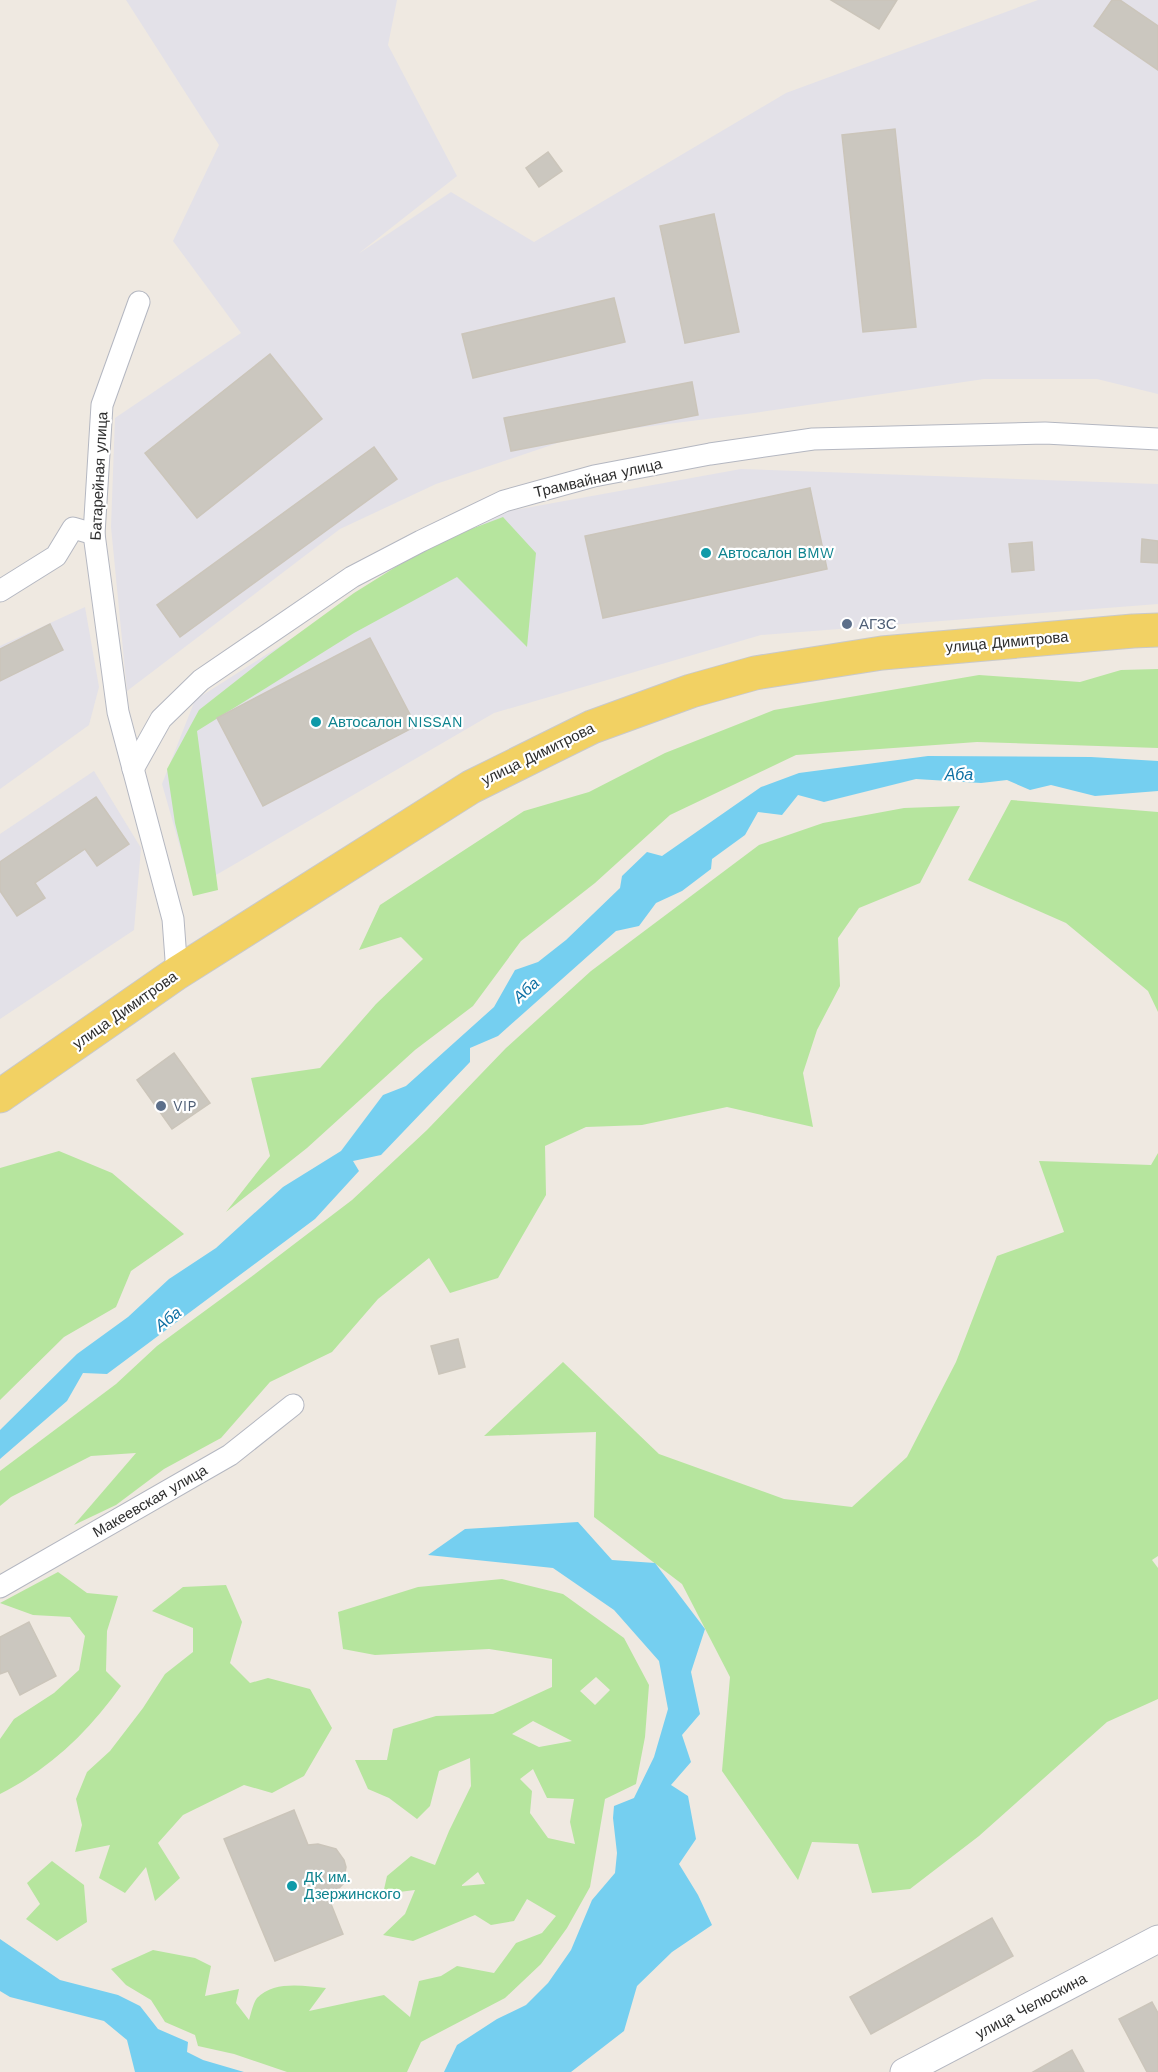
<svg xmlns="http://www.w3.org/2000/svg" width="1158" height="2072" font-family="'Work Sans',sans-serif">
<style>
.industrial{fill:#e3e1e8}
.green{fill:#b6e59e;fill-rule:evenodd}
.water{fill:#75cff0}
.building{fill:#cbc7bf;stroke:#cbc5ba;stroke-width:1.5}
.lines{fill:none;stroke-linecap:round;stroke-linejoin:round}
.minor-casing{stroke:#b4b7c1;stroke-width:23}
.tertiary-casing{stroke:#b4b7c1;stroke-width:29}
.primary-casing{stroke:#c9c9c9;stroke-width:35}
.minor{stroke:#fff;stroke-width:21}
.tertiary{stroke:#fff;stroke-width:27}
.primary{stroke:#f2d163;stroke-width:33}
.culture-dot{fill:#0f9aa8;stroke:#fff;stroke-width:2}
.service-dot{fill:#5c6f8a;stroke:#fff;stroke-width:2}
.labels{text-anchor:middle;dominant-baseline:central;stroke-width:4.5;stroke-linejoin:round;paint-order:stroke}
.street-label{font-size:15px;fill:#2e2e2e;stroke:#fff}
.culture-label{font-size:15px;fill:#0d838f;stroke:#fff;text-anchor:start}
.service-label{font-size:15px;fill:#4e5e75;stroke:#fff;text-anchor:start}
.water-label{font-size:16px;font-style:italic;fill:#0d6fa3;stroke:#fff}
</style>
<rect width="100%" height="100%" fill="#efe9e1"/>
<g class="industrial">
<path d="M 126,0 L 397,0 L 388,45 L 457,176 L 358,254 L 451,192 L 534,242 L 786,93 L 1038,0 L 1158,0 L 1158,394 L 1097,379 L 984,379 L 754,413 L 581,435 L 436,484 L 340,529 L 127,691 L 111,527 L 115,418 L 241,333 L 173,241 L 219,145 Z"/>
<path d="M 741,469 L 1158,484 L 1158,604 L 761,635 L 494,713 L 192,889 L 162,784 L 195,700 L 429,551 L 509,511 Z"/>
<path d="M 85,607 L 99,687 L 89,725 L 0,789 L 0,646 Z"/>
<path d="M 94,771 L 141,848 L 134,930 L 0,1019 L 0,834 Z"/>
</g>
<g class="green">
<path d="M 503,517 L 536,553 L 527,647 L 457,577 L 354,633 L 197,731 L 218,890 L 193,896 L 175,823 L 167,769 L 199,710 L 269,655 L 354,593 L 434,543 Z"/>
<path d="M 1158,669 L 1158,748 L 977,742 L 796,755 L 670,815 L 595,883 L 521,941 L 473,1006 L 415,1050 L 307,1148 L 226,1212 L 270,1156 L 251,1078 L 320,1068 L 376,1004 L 423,959 L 401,937 L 359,950 L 380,905 L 524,811 L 589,792 L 665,753 L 774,710 L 979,675 L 1080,682 L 1121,670 Z"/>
<path d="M 1011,800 L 1158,812 L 1158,1012 L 1148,991 L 1066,923 L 968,880 Z"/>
<path d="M 960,806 L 920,883 L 859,908 L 838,938 L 840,986 L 817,1030 L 803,1073 L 813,1127 L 727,1107 L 642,1125 L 586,1127 L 545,1146 L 546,1195 L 498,1278 L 450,1293 L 429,1258 L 378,1299 L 332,1352 L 270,1382 L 221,1438 L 164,1469 L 116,1505 L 74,1525 L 136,1453 L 91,1456 L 11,1497 L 0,1506 L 0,1471 L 116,1384 L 157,1346 L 251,1277 L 352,1200 L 427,1130 L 506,1048 L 591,971 L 759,845 L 823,823 L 904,808 Z"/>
<path d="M 59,1151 L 112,1173 L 184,1234 L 131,1271 L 116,1307 L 64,1337 L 0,1400 L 0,1168 Z"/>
<path d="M 1158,1153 L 1158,1556 L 1152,1560 L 1158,1568 L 1158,1699 L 1107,1722 L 979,1836 L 910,1889 L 872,1893 L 858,1844 L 812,1842 L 798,1880 L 722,1771 L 730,1677 L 682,1584 L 594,1517 L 596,1432 L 484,1436 L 563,1362 L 659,1454 L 784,1499 L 852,1507 L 907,1457 L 956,1362 L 997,1256 L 1064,1232 L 1039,1161 L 1151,1165 Z"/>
<path d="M 58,1572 L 87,1593 L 118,1596 L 107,1631 L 106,1671 L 121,1686 C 89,1731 50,1769 0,1794 L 0,1739 L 14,1719 L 54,1693 L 79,1670 L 85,1636 L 70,1617 L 33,1615 L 0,1603 Z"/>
<path d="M 502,1579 L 563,1594 L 624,1638 L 649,1685 L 645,1737 L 636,1784 L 605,1799 L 590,1887 L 567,1928 L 541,1964 L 505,1998 L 421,2042 L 407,2072 L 287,2072 L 234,2054 L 198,2046 L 195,2035 L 165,2022 L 151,2000 L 126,1985 L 111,1969 L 153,1950 L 195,1958 L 211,1966 L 205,1996 L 239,1989 L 236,2003 L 249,2020 C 251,2014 253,2003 257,1998 C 274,1980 305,1986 326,1988 L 309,2011 L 384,1995 L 410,2017 L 419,1981 L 441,1976 L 457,1966 L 494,1973 L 516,1943 L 542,1933 L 556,1916 L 527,1899 L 514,1921 L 491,1925 L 475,1915 L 413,1941 L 383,1935 L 405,1914 L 415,1890 L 383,1894 L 387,1876 L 411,1856 L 435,1865 L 449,1831 L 471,1786 L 470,1758 L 439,1771 L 430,1806 L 417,1819 L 389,1798 L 368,1789 L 355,1760 L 387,1760 L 393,1729 L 436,1716 L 493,1714 L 552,1687 L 552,1659 L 489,1649 L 375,1655 L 343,1649 L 338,1612 L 418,1587 ZM 596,1677 L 610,1690 L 595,1705 L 580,1691 ZM 533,1721 L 572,1741 L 539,1747 L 512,1734 ZM 533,1769 L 547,1798 L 574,1799 L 570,1822 L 575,1844 L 548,1838 L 530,1813 L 532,1791 L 520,1779 ZM 478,1872 L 485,1884 L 462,1886 L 462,1885 Z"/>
<path d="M 226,1585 L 242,1622 L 230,1663 L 250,1683 L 268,1678 L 310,1689 L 332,1728 L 304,1776 L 272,1793 L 244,1785 L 183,1815 L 158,1843 L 180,1878 L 155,1901 L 146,1867 L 125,1893 L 99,1878 L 110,1845 L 75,1852 L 82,1825 L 76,1799 L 87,1772 L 110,1751 L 143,1708 L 165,1674 L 193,1652 L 193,1628 L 152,1611 L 183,1587 Z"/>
<path d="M 52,1861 L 84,1885 L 87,1922 L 57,1941 L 26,1919 L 40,1904 L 27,1883 Z"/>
</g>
<g class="water">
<path d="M 928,756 L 1091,757 L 1158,761 L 1158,791 L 1095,796 L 1051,785 L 1030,790 L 1007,780 L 981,783 L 916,779 L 824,802 L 798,795 L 782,815 L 758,812 L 745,835 L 712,859 L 711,869 L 682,891 L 656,903 L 639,926 L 616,931 L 498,1036 L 470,1048 L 470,1062 L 381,1155 L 353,1161 L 359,1171 L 315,1219 L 107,1374 L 83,1373 L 67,1401 L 0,1459 L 0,1430 L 77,1354 L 128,1317 L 169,1279 L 216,1248 L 283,1187 L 341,1151 L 383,1095 L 406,1086 L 494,1007 L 515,970 L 538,962 L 566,940 L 620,888 L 622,876 L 647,852 L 662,856 L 761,787 L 799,773 Z"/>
<path d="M 578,1522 L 612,1560 L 655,1563 L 705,1629 L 691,1672 L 700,1714 L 682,1735 L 691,1762 L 671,1785 L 688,1796 L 696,1839 L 679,1864 L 698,1895 L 712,1925 L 672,1952 L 637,1986 L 624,2031 L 571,2072 L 444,2072 L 457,2045 L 497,2019 L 526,2005 L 548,1983 L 571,1950 L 592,1900 L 615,1873 L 617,1853 L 613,1818 L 614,1806 L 634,1798 L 654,1757 L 668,1709 L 659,1661 L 614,1610 L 553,1568 L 428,1555 L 465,1529 Z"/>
<path d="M 0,1939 L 60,1980 L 118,1995 L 140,2006 L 158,2029 L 188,2042 L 187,2052 L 203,2060 L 244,2072 L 135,2072 L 127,2040 L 104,2021 L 10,1997 L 0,1991 Z"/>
</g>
<g class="building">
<path d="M 831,0 L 897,0 L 879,29 Z"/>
<path d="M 1112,0 L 1120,0 L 1158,26 L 1158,70 L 1094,26 Z"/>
<path d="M 895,129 L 916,327 L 863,332 L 842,135 Z"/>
<path d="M 548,152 L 562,171 L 539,187 L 526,168 Z"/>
<path d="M 714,214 L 739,332 L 685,343 L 660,226 Z"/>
<path d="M 614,298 L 625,342 L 473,378 L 462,334 Z"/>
<path d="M 270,354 L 322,419 L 197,518 L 145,453 Z"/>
<path d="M 692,382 L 698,415 L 511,451 L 504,418 Z"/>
<path d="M 374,447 L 397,479 L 180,637 L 157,605 Z"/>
<path d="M 810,488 L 827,569 L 603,618 L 585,536 Z"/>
<path d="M 1142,539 L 1158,541 L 1158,563 L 1141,562 Z"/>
<path d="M 1032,542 L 1034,570 L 1012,572 L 1009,544 Z"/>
<path d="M 50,624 L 63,650 L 0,681 L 0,649 Z"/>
<path d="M 370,638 L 416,726 L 263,806 L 217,718 Z"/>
<path d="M 96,797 L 129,844 L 97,866 L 85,849 L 35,883 L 45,898 L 17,916 L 0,891 L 0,862 Z"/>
<path d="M 174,1053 L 210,1103 L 172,1129 L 137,1080 Z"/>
<path d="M 458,1339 L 465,1367 L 439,1374 L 431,1346 Z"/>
<path d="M 29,1622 L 56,1676 L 20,1695 L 8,1671 L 0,1674 L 0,1637 Z"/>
<path d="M 294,1810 L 308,1845 L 318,1844 L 336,1849 L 344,1860 L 346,1867 L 343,1884 L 329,1899 L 343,1934 L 275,1961 L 224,1839 Z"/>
<path d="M 992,1918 L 1013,1956 L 871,2034 L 850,1997 Z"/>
<path d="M 1152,2002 L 1158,2013 L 1158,2072 L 1147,2072 L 1119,2019 Z"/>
<path d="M 1072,2050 L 1084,2072 L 1033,2072 Z"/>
</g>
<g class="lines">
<g class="minor-casing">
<g id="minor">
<path d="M 139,302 L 102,405 L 94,534 L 118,712 L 173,919 L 177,973"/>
<path d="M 0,591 L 56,556 L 73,528 L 94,534"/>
<path d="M 133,769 L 161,719 L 201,680 L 352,577 L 421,541 L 504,501 L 594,476 L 710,454 L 813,439 L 1045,433 L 1158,439"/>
<path d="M 0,1587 L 230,1455 L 293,1405"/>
</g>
</g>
<g class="tertiary-casing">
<path id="tertiary" d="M 904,2072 L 1158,1939"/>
</g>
<g class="primary-casing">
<path id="primary" d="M 0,1096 L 177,973 L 471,787 L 592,727 L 691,691 L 755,673 L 882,653 L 1133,631 L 1158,630"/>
</g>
<use href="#minor" class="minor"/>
<use href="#tertiary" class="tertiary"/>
<use href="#primary" class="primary"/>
</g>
<g class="culture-dot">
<circle cx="706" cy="553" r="6"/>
<circle cx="316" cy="722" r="6"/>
<circle cx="292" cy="1886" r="6"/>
</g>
<g class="service-dot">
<circle cx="847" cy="624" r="6"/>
<circle cx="161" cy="1106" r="6"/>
</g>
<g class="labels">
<g class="street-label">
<text transform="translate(99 476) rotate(-87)">Батарейная улица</text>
<text transform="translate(598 478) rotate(-13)">Трамвайная улица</text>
<text transform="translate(1007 642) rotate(-5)">улица Димитрова</text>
<text transform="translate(538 754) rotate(-26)">улица Димитрова</text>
<text transform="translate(125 1010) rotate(-35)">улица Димитрова</text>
<text transform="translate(150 1501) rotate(-30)">Макеевская улица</text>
<text transform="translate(1031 2006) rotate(-28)">улица Челюскина</text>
</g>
<g class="culture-label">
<text x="718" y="553">Автосалон BMW</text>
<text x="328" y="722">Автосалон NISSAN</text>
<text x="304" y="1877">ДК им.<tspan x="304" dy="17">Дзержинского</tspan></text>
</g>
<g class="service-label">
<text x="859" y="624">АГЗС</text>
<text x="173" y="1106">VIP</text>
</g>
<g class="water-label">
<text x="959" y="774">Аба</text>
<text transform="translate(526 990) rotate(-43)">Аба</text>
<text transform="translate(168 1319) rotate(-38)">Аба</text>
</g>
</g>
</svg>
